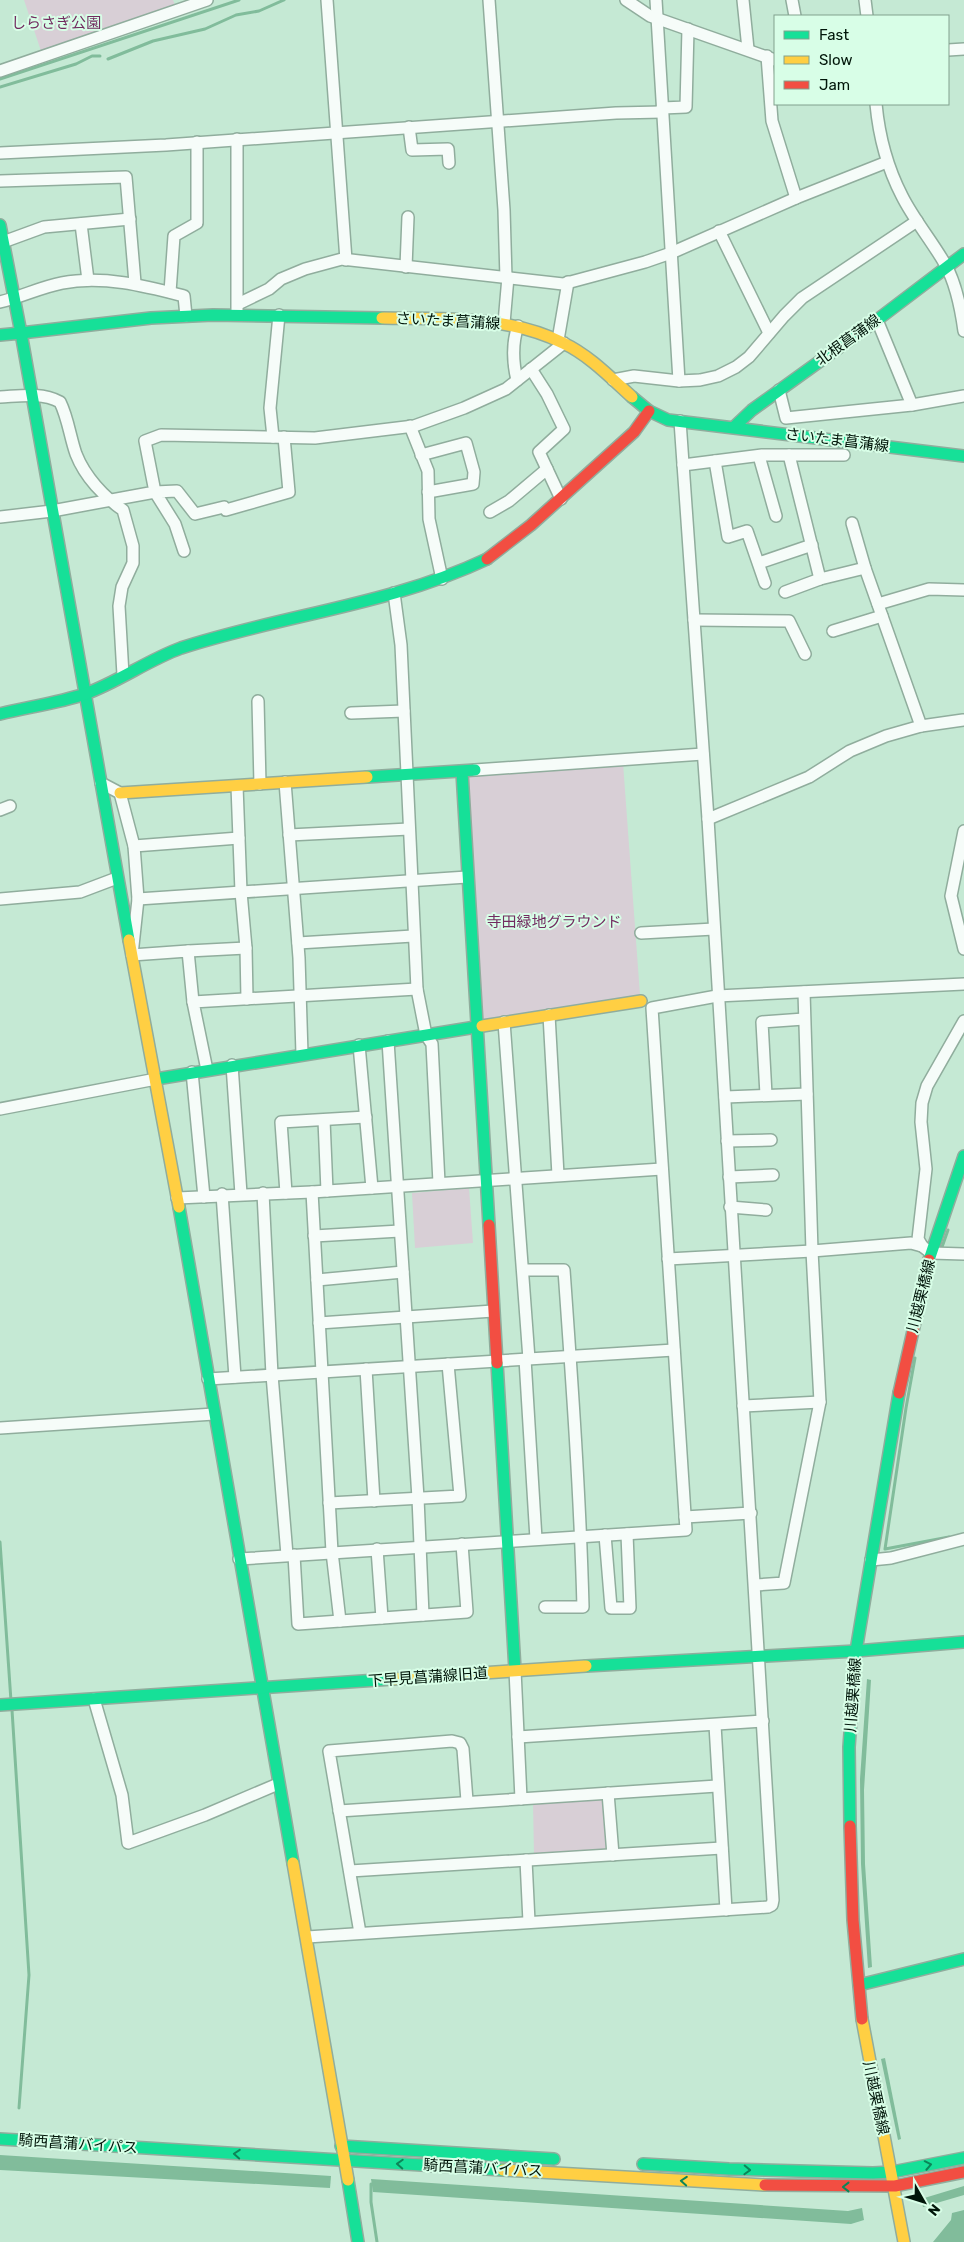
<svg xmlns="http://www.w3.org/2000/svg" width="964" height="2242" font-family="Rubik,'Noto Sans JP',sans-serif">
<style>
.green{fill:#d8cfd6}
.water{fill:#81bc9b}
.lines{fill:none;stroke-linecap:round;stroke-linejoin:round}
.stream{stroke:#81bc9b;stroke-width:3}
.street-casing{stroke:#90ad9d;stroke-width:14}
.fast-casing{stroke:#90ad9d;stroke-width:14}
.slow-casing{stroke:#90ad9d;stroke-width:14}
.jam-casing{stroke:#90ad9d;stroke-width:14}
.street{stroke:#f6fcf9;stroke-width:11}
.fast{stroke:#16e098;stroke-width:11}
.slow{stroke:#ffcf43;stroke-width:11}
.jam{stroke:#f24e42;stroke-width:11}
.oneway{stroke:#0c8558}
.labels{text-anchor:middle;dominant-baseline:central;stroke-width:4;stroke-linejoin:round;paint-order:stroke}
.park-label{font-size:15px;fill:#722b60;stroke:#d8fee7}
.street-label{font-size:15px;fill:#001509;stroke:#d8fee7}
</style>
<rect width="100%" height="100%" fill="#c5e9d4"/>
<g class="green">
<path d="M 24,0 L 173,0 L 175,5 L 173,8 L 41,51 Z"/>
<path d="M 623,763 L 640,995 L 479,1022 L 466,774 Z"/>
<path d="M 469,1188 L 473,1243 L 415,1248 L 412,1193 Z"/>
<path d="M 600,1798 L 606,1804 L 608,1844 L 603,1851 L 534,1855 L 533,1803 Z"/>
</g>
<g class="water">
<path d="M 867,1679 L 871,1680 L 864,1790 L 865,1864 L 872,1967 L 868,1968 L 861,1864 L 860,1779 Z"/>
<path d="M 885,2058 L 901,2139 L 898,2140 L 881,2059 Z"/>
<path d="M 0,2155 L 331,2176 L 330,2188 L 0,2170 Z"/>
<path d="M 371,2179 L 848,2211 L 862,2208 L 864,2220 L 851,2224 L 373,2192 Z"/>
<path d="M 964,2186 L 964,2195 L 923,2207 L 921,2199 Z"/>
<path d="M 964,2210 L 964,2242 L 933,2242 L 951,2220 L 952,2213 Z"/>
</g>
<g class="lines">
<g class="stream">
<path d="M 108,59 L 153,41 L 205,29 L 236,15 L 259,11 L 284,0"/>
<path d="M 0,79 L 239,0"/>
<path d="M 0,87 L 76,64 L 92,56 L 100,56"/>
<path d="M 941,1250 L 948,1230"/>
<path d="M 915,1358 L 906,1408 L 885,1549 L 949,1537"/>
<path d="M 0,1542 L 11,1701"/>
<path d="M 12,1710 L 29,1975 L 19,2108"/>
<path d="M 374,2184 L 371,2184 L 371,2202 L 377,2242"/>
</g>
<g class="street-casing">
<g id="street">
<path d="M 327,0 L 346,260"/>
<path d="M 489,0 L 504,210 L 506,278"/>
<path d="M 626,0 L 650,16 L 775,60"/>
<path d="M 656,0 L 679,381"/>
<path d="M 743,0 L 748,49"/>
<path d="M 792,0 L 795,16"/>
<path d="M 865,0 L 867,16"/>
<path d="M 948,50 L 964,49"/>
<path d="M 767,56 L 772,121 L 796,198"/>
<path d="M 0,71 L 207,0"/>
<path d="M 876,104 C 879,136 887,167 902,196 C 914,220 932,241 945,264 C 956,283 961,309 964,331"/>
<path d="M 662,108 L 686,107 L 688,29"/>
<path d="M 409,127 L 412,150 L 448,149 L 449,163"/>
<path d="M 237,139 L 237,311"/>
<path d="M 0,153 L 166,145 L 616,113 L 662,112"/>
<path d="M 0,181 L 126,177 L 135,283"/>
<path d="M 81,224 L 88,280"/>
<path d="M 719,231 L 769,333"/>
<path d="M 3,242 L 44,227 L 130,219"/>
<path d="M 406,267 L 408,217"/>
<path d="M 170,292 L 174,236 L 197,223 L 197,142"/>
<path d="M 0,302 C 21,297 41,287 62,283 C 103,275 145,286 184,296 L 186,316"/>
<path d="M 238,304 L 269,289 L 281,279 L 305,269 L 342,259 L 563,284 L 645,262 L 671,253 L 796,198 L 887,162"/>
<path d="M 877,320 L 912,405"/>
<path d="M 504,323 L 508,277"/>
<path d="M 558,340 L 568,282"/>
<path d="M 531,369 L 547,394 L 564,429 L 539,452 L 561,499"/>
<path d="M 517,380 C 513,363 512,343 518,326"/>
<path d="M 613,380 L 634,376 L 679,381 L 700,380 L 718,376 L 736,367 L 749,357 L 784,316 L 802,298 L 917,221"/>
<path d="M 779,390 L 786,418 L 912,405 L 964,396"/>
<path d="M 0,397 C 20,396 41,392 60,402 C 68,418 70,437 76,454 C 85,477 104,497 123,510 L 133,546 L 133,563 L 122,587 L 119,606 L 123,675"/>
<path d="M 410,426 L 428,471 L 429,519 L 442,579"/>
<path d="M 273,437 L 270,408 L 279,315"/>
<path d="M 421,455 L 466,443 L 474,472 L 473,484 L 428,492"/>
<path d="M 759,456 L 776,516"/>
<path d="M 715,461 L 728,537 L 747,531 L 765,583"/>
<path d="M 683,465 L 762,455 L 844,455"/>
<path d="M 490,512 L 509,501 L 547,469"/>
<path d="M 0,517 L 52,511 L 155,492 L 145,441 L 161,435 L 315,438 L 414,426 L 464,408 L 506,389 L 564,343"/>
<path d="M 184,551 L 175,524 L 155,492 L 177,491 L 195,514 L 224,507 L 226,510 L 289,492 L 284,437"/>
<path d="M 759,563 L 812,545"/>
<path d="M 865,568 L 921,726"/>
<path d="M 820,579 L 865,568 L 852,523"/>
<path d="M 785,592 L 820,579 L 789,455"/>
<path d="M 394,593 L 401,645 L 417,989 L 426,1035 L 432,1044 L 439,1183"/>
<path d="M 878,604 L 929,589 L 964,590"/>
<path d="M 694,620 L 789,621 L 805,654"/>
<path d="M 833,631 L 882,616"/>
<path d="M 258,701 L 260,784"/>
<path d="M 351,713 L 404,711"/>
<path d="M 475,770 L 703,754"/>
<path d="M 285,782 L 299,958 L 302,1054"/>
<path d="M 101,783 L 120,793 L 134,846 L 138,899 L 132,955 L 188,951 L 193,1002"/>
<path d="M 237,786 L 241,892 L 246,948 L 247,999"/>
<path d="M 0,810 L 10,806"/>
<path d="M 708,819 L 809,777 L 850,751 L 886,736 L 921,726 L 963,720"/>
<path d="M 964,831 L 951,896 L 964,949"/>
<path d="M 289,835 L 409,829"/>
<path d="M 134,846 L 239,838"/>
<path d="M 0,899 L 80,892 L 117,878"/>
<path d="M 138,899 L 467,877"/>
<path d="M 641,933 L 714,929"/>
<path d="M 298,943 L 413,936"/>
<path d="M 188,951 L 246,948"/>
<path d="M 549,1015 L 558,1175"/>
<path d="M 504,1022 L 529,1359"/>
<path d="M 388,1041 L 418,1498 L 423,1615"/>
<path d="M 359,1045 L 372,1188"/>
<path d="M 232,1065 L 241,1194"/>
<path d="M 207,1070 L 193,1002 L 417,989"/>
<path d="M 192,1072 L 204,1197"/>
<path d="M 766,1095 L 762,1022 L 804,1019"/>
<path d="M 725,1097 L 807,1094"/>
<path d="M 0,1109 L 156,1079"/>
<path d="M 324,1120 L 327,1191"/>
<path d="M 727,1141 L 771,1140"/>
<path d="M 729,1177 L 773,1175"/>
<path d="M 312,1192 L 332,1552 L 340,1621"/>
<path d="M 263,1193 L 272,1375 L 287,1555"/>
<path d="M 286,1193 L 281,1122 L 366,1117"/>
<path d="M 222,1194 L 235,1377"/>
<path d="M 177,1198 L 312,1192 L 662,1169"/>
<path d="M 730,1207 L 766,1210"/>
<path d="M 314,1236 L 400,1231"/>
<path d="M 922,1246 L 918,1239 L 926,1169 L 921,1122 L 922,1103 L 927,1086 L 964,1021"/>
<path d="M 668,1259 L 812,1251 L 911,1243 L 922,1246 L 931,1253 L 964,1254"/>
<path d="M 523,1270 L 564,1270 C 572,1382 580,1494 583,1607 L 545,1607"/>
<path d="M 317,1280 L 403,1272"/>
<path d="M 319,1323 L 493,1311"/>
<path d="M 525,1359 L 536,1539"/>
<path d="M 366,1369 L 374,1501"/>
<path d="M 208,1379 L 674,1350"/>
<path d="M 743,1406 L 820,1402"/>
<path d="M 0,1428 L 214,1414"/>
<path d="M 329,1503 L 460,1496 L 448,1364"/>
<path d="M 685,1517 L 751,1513"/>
<path d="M 605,1535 L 611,1608 L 630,1608 L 627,1534"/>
<path d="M 377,1549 L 382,1618"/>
<path d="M 294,1555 L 298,1624 L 467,1612 L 462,1544"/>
<path d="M 239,1559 L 686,1530 L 652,1008 L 717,996 L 964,984"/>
<path d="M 871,1560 L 891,1558 L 964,1539"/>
<path d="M 756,1585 L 784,1583 L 820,1402 L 812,1251 L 804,992"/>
<path d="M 515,1670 L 521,1799"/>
<path d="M 94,1699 L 122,1795 L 128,1843 L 205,1815 L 278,1784"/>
<path d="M 715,1725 L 726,1910"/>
<path d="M 518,1737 L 763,1721"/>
<path d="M 608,1793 L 613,1855"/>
<path d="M 339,1811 L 717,1786"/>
<path d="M 526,1860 L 529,1922"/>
<path d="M 350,1871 L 722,1848"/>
<path d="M 360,1933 L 329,1751 L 452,1741 L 460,1743 L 463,1749 L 467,1801"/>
<path d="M 307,1937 L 768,1907 L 772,1905 L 773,1900 L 708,819 L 680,421"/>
</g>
</g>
<g class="fast-casing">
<g id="fast">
<path d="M 0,225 L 21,333 L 151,318 L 213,315 L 382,318"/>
<path d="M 0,335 L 21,333 L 129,940"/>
<path d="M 632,397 L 649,411 L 668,420 L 964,456"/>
<path d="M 734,427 L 752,410 L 877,320 L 964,254"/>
<path d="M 0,714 C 28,707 58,703 85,694 C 118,682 148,660 181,648 C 282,615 390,605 487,559"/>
<path d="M 462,772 L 489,1225"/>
<path d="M 367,777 L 475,770"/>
<path d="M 156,1079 L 482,1026"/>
<path d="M 179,1207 L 293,1863"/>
<path d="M 929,1260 L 964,1156"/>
<path d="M 497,1363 L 515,1670"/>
<path d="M 586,1666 L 856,1651 L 964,1642"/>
<path d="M 0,1705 L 393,1679"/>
<path d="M 850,1826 L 849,1747 L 856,1651 L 899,1393"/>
<path d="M 859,1985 L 964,1959"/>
<path d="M 0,2139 L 503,2170"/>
<path d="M 341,2146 L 554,2159"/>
<path d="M 643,2164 L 729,2169 L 873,2173 L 892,2172 L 964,2158"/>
<path d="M 348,2180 L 358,2242"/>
</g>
</g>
<g class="slow-casing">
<g id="slow">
<path d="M 382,318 C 443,319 507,315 563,343 C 589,355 611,378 632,397"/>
<path d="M 120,793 L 367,777"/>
<path d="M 129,940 L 179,1207"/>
<path d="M 482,1026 L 641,1001"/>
<path d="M 393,1679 L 586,1666"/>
<path d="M 293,1863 L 348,2180"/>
<path d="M 862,2019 L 904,2242"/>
<path d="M 503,2170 L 765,2185"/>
</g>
</g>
<g class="jam-casing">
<g id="jam">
<path d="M 487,559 L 531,525 L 634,432 L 649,411"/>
<path d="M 489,1225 L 497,1363"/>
<path d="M 899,1393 L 929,1260"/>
<path d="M 850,1826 L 853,1920 L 862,2019"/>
<path d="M 765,2185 L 895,2186 L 964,2172"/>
</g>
</g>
<use href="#street" class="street"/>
<use href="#fast" class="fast"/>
<use href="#slow" class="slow"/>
<use href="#jam" class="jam"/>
</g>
<defs><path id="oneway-chevron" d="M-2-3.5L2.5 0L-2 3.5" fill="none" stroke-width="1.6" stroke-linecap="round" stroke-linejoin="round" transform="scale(1.25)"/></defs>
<g class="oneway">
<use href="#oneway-chevron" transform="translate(237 2154) rotate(-176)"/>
<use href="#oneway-chevron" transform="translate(400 2164) rotate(-177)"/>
<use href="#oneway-chevron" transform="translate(928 2165) rotate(-11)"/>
<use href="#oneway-chevron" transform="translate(747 2170) rotate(2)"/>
<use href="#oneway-chevron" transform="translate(684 2181) rotate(-176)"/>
<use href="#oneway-chevron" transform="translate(846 2187) rotate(180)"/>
</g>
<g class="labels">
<g class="park-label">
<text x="56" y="23">しらさぎ公園</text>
<text x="554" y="922">寺田緑地グラウンド</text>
</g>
<g class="street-label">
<text transform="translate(448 321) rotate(3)">さいたま菖蒲線</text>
<text transform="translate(848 340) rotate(-36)">北根菖蒲線</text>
<text transform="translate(837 440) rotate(7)">さいたま菖蒲線</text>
<text transform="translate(921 1296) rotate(-76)">川越栗橋線</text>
<text transform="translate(428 1677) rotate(-4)">下早見菖蒲線旧道</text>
<text transform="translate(853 1695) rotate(-86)">川越栗橋線</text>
<text transform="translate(876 2098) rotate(78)">川越栗橋線</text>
<text transform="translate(78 2144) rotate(4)">騎西菖蒲バイパス</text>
<text transform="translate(483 2168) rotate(3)">騎西菖蒲バイパス</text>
</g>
</g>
<rect x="774" y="15" width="175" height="90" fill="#d8fee7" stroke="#82a18e"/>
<rect x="784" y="31" width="25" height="8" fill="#16e098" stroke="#82a18e"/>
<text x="819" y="40" font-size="15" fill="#001509">Fast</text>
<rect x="784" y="56" width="25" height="8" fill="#ffcf43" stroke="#82a18e"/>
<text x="819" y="65" font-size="15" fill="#001509">Slow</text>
<rect x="784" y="81" width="25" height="8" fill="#f24e42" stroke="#82a18e"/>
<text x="819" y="90" font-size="15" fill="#001509">Jam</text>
<g transform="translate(924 2202) rotate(129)" stroke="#d8fee7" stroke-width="4" paint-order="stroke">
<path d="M0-4L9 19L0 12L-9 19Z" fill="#001509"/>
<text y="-8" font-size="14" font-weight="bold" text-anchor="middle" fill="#001509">N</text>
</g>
</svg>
